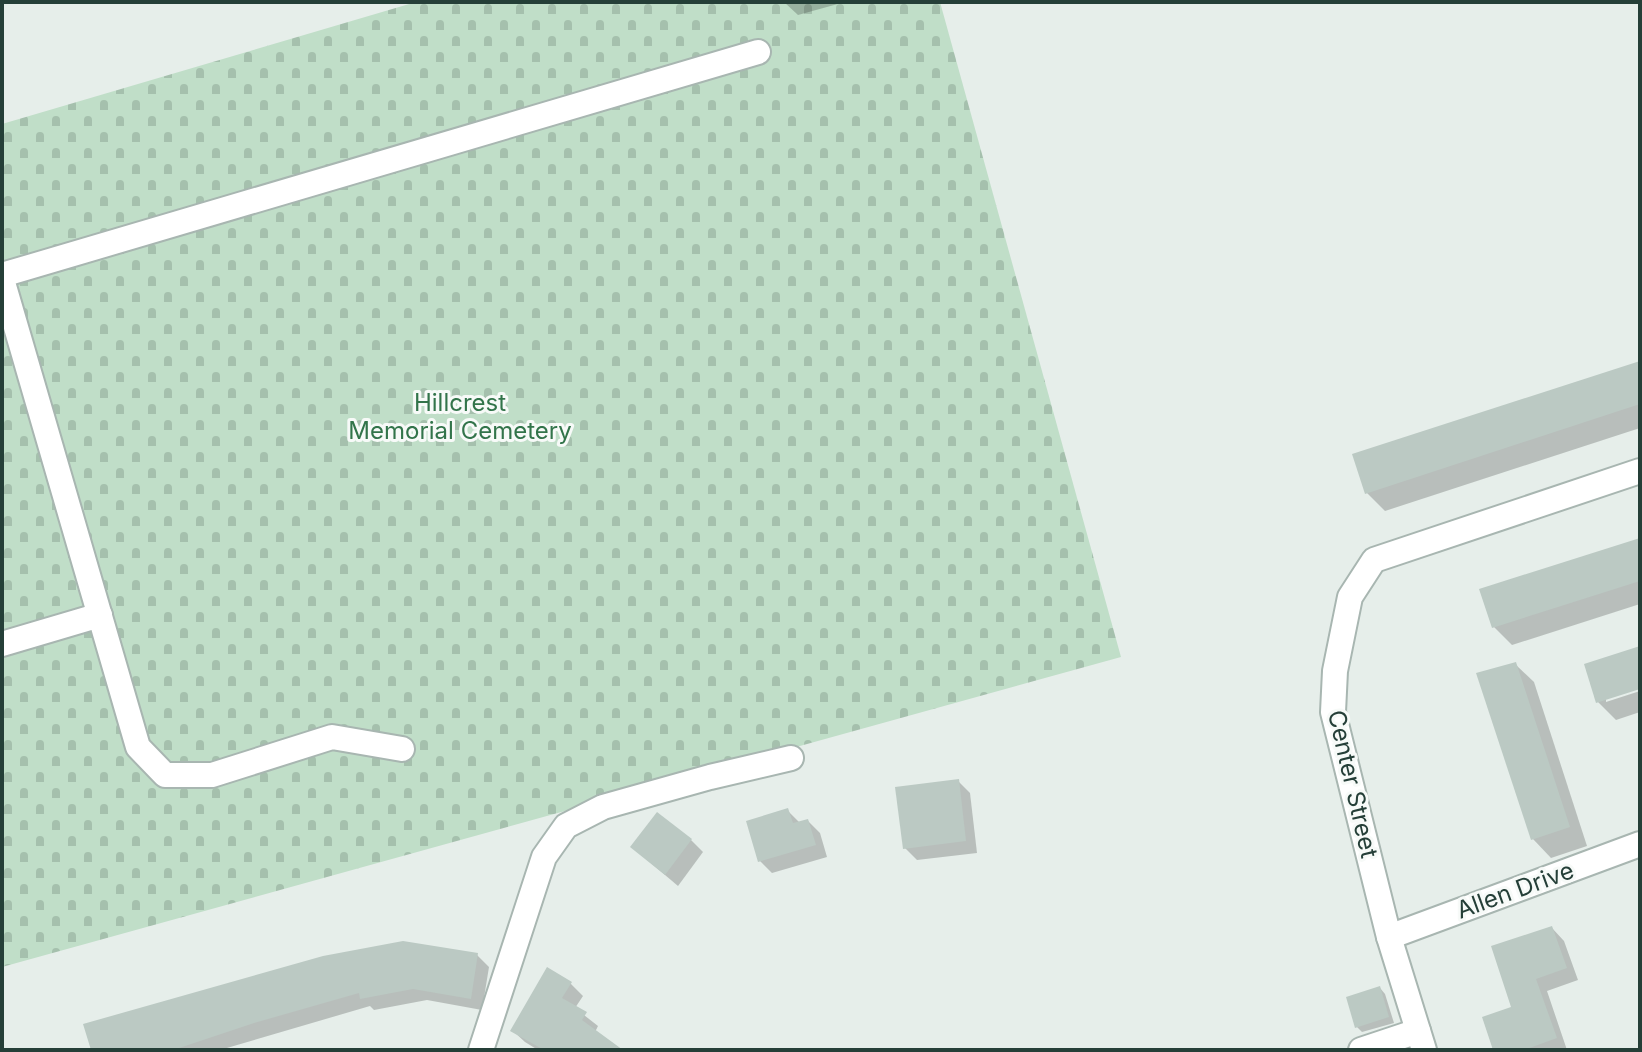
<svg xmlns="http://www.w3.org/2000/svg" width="1642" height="1052" font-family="Inter,sans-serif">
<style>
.cemetery{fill:url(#cemetery-stones)}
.shadow{fill:#0003}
.building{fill:#bbc9c3}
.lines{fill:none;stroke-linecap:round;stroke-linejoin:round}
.minor-casing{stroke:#a8b6b1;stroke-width:28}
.minor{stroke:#fff;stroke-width:24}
.labels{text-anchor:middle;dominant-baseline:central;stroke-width:6;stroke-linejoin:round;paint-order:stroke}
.park-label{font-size:24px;fill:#32744a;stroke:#f7faf8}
.street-label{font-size:24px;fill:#253f38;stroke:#f7faf8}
</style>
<defs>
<pattern id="cemetery-stones" width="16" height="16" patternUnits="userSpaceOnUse" patternTransform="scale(2)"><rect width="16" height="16" fill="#c0dec8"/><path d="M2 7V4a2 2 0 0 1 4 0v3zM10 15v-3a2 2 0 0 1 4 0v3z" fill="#a5c0ad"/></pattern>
</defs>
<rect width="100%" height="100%" fill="#e6eeea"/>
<path class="cemetery" d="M 416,2 L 940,2 L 1121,657 L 2,967 L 2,124 Z"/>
<g class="shadow">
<path d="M 784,2 L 845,2 L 798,15 Z"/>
<path d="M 1640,363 L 1640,428 L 1385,511 L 1366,492 Z"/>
<path d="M 1640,539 L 1640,604 L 1512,645 L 1494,627 Z"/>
<path d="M 1640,648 L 1640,686 L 1606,697 L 1606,702 L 1640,691 L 1640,712 L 1616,720 L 1598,702 Z"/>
<path d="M 1515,664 L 1534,682 L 1587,846 L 1551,858 L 1533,839 Z"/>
<path d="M 958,781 L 970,793 L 977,853 L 917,860 L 905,848 Z"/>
<path d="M 788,811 L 800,823 L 808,821 L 820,833 L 827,857 L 772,873 L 760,861 Z"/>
<path d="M 691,840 L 703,852 L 678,886 L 632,847 Z"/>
<path d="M 1552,928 L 1564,941 L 1578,980 L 1547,991 L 1567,1050 L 1495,1050 Z"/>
<path d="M 477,955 L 489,967 L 482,1010 L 427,1000 L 374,1010 L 370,1006 L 220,1050 L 93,1050 Z"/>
<path d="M 548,970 L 571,984 L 583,996 L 575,1008 L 598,1026 L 595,1032 L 619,1050 L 538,1050 L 525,1042 L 512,1030 Z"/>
<path d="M 1380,988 L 1385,994 L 1394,1023 L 1362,1032 L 1357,1027 Z"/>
</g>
<g class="building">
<path d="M 1640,361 L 1640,404 L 1365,494 L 1352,454 Z"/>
<path d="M 1640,538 L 1640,581 L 1492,628 L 1479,589 Z"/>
<path d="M 1640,646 L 1640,689 L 1596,703 L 1584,664 Z"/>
<path d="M 1516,662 L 1570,827 L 1531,840 L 1476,673 Z"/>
<path d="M 959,779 L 966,841 L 903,849 L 895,787 Z"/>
<path d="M 788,808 L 793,823 L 808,819 L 816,845 L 758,862 L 746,821 Z"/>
<path d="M 657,812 L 692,839 L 665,875 L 630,847 Z"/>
<path d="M 1552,926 L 1567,968 L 1536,979 L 1557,1038 L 1524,1050 L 1493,1050 L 1482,1017 L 1511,1007 L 1491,946 Z"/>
<path d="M 403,941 L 478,953 L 471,999 L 413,989 L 360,999 L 359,993 L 254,1023 L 173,1050 L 91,1050 L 83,1024 L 323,956 Z"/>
<path d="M 547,967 L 572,982 L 562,998 L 587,1012 L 582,1020 L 623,1050 L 544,1050 L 510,1031 Z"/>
<path d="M 1380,986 L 1389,1017 L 1355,1028 L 1346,997 Z"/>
</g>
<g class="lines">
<g class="minor-casing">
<g id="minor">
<path d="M 2,275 L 758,52"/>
<path d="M 2,279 L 138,747 L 165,775 L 212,775 L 332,737 L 402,749"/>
<path d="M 2,644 L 100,615"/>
<path d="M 1389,937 L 1640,844"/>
<path d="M 481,1050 L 544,857 L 566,826 L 603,807 L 710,777 L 791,758"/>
<path d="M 1361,1050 L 1418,1031"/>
<path d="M 1424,1050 L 1389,937 L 1333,712 L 1335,671 L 1350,597 L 1374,560 L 1640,471"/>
</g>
</g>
<use href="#minor" class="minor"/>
</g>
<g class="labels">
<g class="park-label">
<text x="460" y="402">Hillcrest<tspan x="460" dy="28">Memorial Cemetery</tspan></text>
</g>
<g class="street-label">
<text transform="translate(1353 784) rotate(77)">Center Street</text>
<text transform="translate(1515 890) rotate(-20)">Allen Drive</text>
</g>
</g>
<rect width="1642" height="1052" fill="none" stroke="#253f38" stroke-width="8"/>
</svg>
